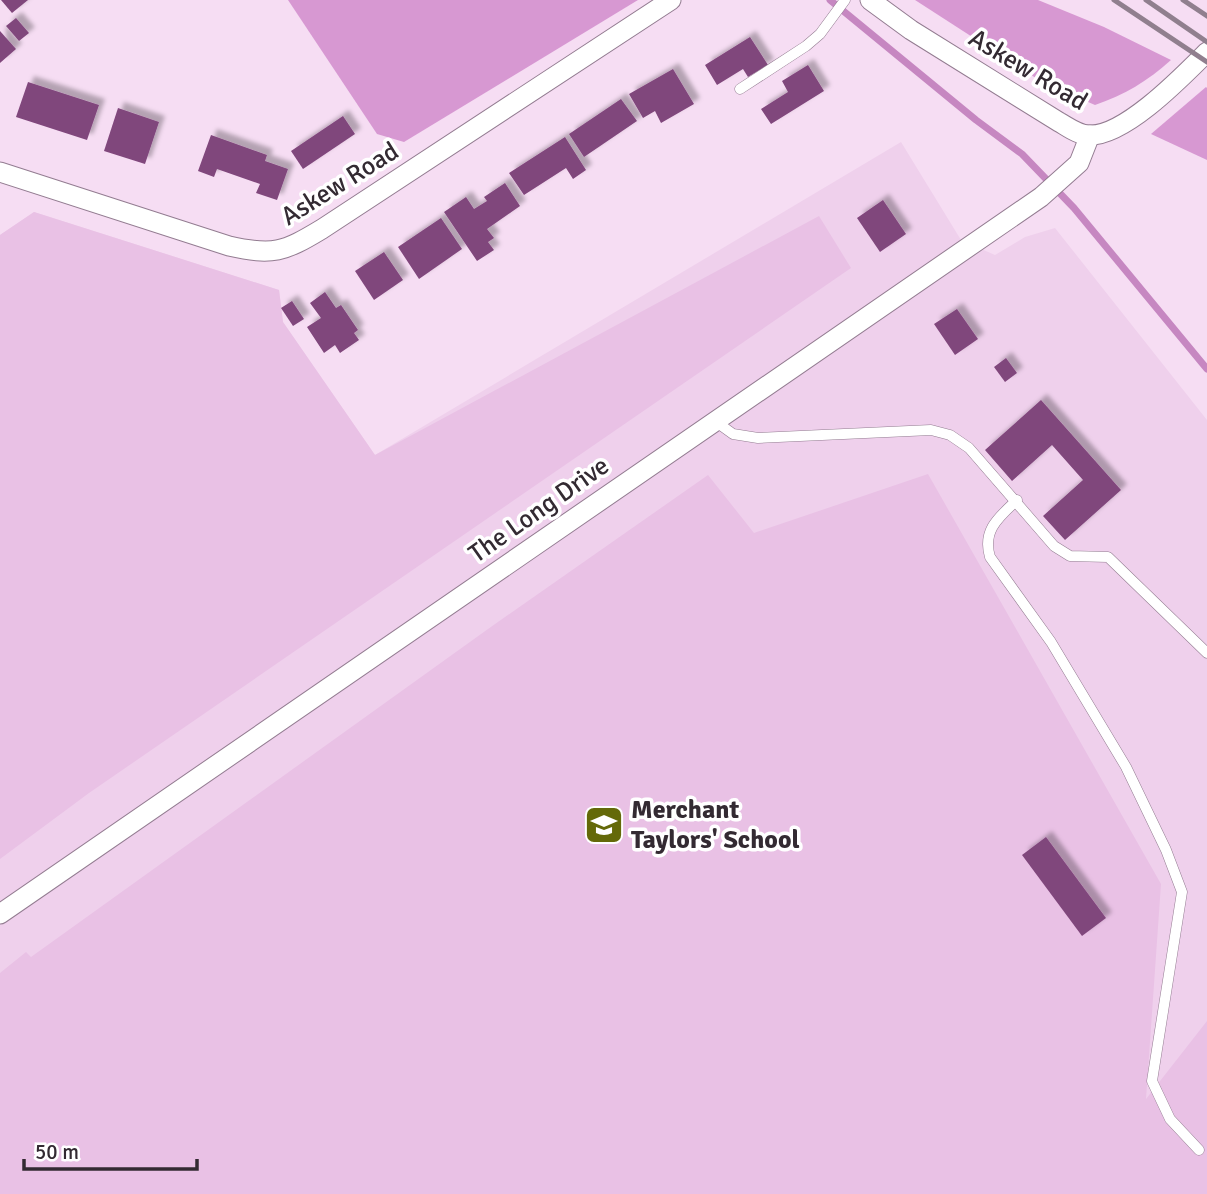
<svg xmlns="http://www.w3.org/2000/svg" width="1207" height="1194" font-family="Signika,sans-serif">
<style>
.built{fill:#efd0ec}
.green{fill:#e9c1e5}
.forest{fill:#d798d2}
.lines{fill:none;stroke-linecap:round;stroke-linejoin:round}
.stream{stroke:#c687c1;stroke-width:7}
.building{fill:#80467c;filter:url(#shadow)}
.service-casing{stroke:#937c91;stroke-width:11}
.minor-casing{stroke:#937c91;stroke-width:21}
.service{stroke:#fff;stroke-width:10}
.minor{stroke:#fff;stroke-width:19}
.rail{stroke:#907f8e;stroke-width:5}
.labels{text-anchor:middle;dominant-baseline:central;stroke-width:7;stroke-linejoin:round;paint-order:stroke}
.street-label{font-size:26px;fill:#332a32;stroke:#fff}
.poi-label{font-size:26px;font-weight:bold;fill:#332a32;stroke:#fff;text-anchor:start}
</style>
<defs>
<filter id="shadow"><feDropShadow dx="6" dy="-6" stdDeviation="2" flood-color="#0004"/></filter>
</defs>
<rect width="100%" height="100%" fill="#f6ddf3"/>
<path class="built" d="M 901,142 L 961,240 L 995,255 L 1025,237 L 1055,228 L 1207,420 L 1207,1194 L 0,1194 L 0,235 L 34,212 L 279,290 L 283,322 L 375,455 Z"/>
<g class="green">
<path d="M 34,212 L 279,290 L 283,322 L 375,455 L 819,216 L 851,268 L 89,793 L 0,859 L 0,235 Z"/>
<path d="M 928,474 L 1161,884 L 1146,1099 L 1207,1021 L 1207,1194 L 0,1194 L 0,973 L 26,952 L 31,957 L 488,629 L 708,475 L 754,533 Z"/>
</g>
<g class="forest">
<path d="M 288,0 L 638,0 L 404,142 L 377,134 Z"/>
<path d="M 915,0 L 1038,0 L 1104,27 L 1171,60 C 1148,81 1124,95 1095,105 L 1042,82 Z"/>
<path d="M 1206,87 L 1207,88 L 1207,160 L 1151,134 Z"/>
</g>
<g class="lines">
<path class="stream" d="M 830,0 L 976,120 L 1022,154 L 1074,208 L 1207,369"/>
</g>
<g class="building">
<path d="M 1,0 L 28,0 L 12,13 Z"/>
<path d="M 16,18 L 29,33 L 19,41 L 6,26 Z"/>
<path d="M 0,31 L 16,49 L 0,63 Z"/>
<path d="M 750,37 L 768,65 L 748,77 L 743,69 L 717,85 L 705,65 Z"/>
<path d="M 808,65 L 824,91 L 771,124 L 761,109 L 788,92 L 782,81 Z"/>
<path d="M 673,69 L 694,104 L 661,123 L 655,111 L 643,118 L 629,94 Z"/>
<path d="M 28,82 L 99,105 L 87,140 L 16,117 Z"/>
<path d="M 621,99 L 637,121 L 584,157 L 569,134 Z"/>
<path d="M 118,108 L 159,122 L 145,164 L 104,151 Z"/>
<path d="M 343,116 L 355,134 L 303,169 L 291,151 Z"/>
<path d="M 211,135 L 267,155 L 265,161 L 288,169 L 277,200 L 256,193 L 260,184 L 217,169 L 214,177 L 198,171 Z"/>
<path d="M 565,137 L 586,170 L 573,179 L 566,168 L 524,195 L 509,173 Z"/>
<path d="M 505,183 L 520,206 L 487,229 L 494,238 L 488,242 L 494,250 L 477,261 L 444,212 L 466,197 L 474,209 L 487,201 L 484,197 Z"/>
<path d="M 883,200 L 906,234 L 880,252 L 857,218 Z"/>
<path d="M 441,218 L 462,249 L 419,279 L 398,247 Z"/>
<path d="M 384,252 L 403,280 L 374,300 L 355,271 Z"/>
<path d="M 325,292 L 336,308 L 341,305 L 358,330 L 354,333 L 359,340 L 340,353 L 335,345 L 324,353 L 307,327 L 321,318 L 310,303 Z"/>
<path d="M 292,301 L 304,319 L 293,326 L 281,308 Z"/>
<path d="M 957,309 L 978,339 L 955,355 L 934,324 Z"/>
<path d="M 1006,358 L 1017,373 L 1005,382 L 994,367 Z"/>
<path d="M 1041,400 L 1121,490 L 1065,540 L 1043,516 L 1083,480 L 1052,445 L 1012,481 L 985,450 Z"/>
<path d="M 1046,837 L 1106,918 L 1082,936 L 1022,855 Z"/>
</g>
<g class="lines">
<g class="service-casing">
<g id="service">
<path d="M 740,89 L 806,46 L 820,34 L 845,0"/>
<path d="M 715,421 L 733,434 L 758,438 L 931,430 L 950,435 L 969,448 L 1054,546 L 1070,556 L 1108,557 L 1207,653"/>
<path d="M 1017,500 C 999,517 982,530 990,557 L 1051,642 L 1126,767 L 1166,850 L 1182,892 L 1152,1081 L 1170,1119 L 1199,1150"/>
</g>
</g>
<g class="minor-casing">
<g id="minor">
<path d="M 870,0 L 911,30 L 1059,122 C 1068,127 1078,135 1089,135 C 1124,137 1182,77 1207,52"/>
<path d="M 0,172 L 229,246 C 273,256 284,252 322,229 L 671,0"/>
<path d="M 0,914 L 1041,197 L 1079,163 L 1090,135"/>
</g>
</g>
<use href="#service" class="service"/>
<use href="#minor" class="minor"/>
<g class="rail">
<path d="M 1114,0 L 1207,62"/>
<path d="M 1146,0 L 1207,42"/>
<path d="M 1183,0 L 1207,16"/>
</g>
</g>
<defs>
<g id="school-square" transform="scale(2.0125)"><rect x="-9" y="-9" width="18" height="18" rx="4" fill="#646909" stroke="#fff"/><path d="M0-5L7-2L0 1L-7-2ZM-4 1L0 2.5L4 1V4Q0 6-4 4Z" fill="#fff"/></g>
</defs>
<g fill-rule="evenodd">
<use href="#school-square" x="604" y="825"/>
</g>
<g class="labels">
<g class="street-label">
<text transform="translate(1028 70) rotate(31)">Askew Road</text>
<text transform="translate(340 184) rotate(-32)">Askew Road</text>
<text transform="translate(539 510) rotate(-35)">The Long Drive</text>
</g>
<g class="poi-label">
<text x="631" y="810">Merchant<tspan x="631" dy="30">Taylors' School</tspan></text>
</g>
</g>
<path d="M24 1159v10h173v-10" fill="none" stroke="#332a32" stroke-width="3.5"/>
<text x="35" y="1159" font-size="21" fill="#332a32" stroke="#ffffff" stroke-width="5" paint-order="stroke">50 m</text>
</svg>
